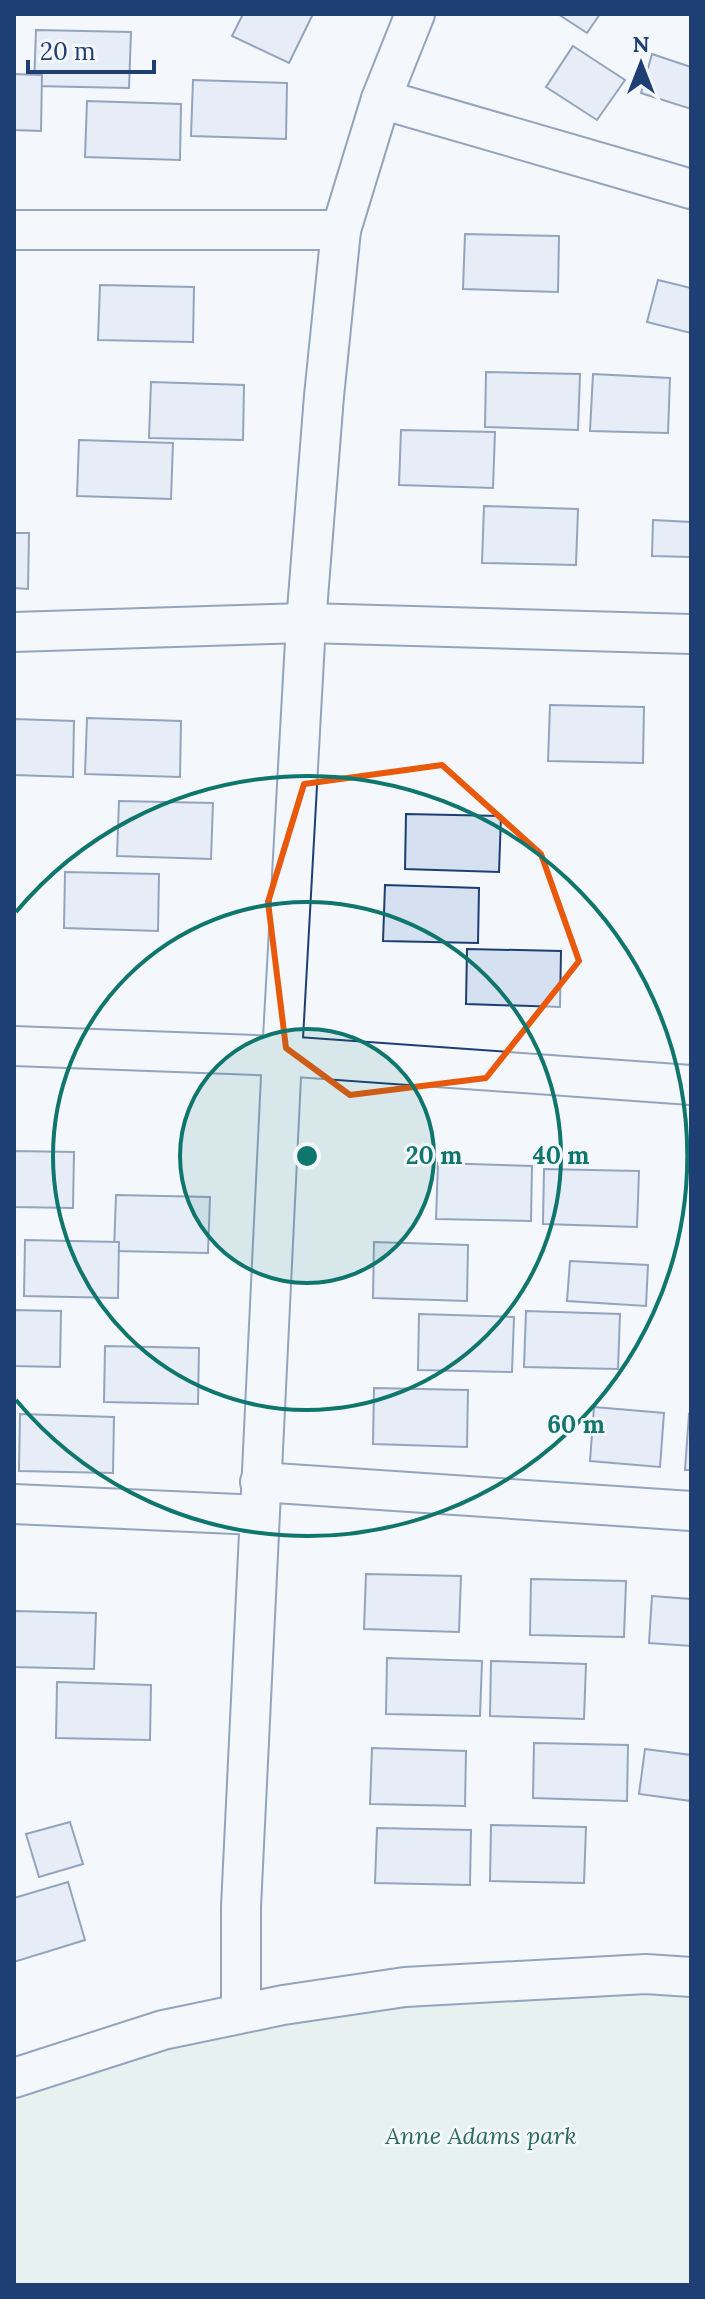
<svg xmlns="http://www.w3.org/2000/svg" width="705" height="2299" font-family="Lora,serif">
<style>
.green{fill:#d7e8df;stroke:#687fa3;stroke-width:2}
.building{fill:#d5e0f0;stroke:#1d3f73;stroke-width:2}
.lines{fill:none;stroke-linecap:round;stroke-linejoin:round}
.street-casing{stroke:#1d3f73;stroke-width:42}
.street{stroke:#f4f7fb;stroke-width:38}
.marked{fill:none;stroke:#e8590c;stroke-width:6;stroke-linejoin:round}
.ring{fill:none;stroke:#0f766e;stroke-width:4}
.labels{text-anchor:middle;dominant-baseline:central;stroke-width:6;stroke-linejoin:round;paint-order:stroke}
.park-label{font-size:24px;font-style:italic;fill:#2c6c60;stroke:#f4f7fb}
.centre{fill:#0f766e;stroke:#f4f7fb;stroke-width:4}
.ring-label{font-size:24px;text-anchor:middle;font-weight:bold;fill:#0f766e;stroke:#f4f7fb;stroke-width:6;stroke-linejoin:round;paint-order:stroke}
</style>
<rect width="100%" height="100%" fill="#f4f7fb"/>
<path class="green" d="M 480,1982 L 691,1989 L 691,2285 L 14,2285 L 14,2081 Z"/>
<g class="building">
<path d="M 243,14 L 313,14 L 289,63 L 232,36 Z"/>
<path d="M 558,14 L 600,14 L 587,33 Z"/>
<path d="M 36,30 L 131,32 L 129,88 L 34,86 Z"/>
<path d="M 573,46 L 625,80 L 597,120 L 546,87 Z"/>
<path d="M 652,54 L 691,67 L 691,109 L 641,93 Z"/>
<path d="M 14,74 L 42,75 L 41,131 L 14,130 Z"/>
<path d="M 193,80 L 287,83 L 286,139 L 191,136 Z"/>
<path d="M 87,101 L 181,104 L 180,160 L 85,157 Z"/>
<path d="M 465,234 L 559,236 L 558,292 L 463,289 Z"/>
<path d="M 658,280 L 691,288 L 691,333 L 647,322 Z"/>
<path d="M 100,285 L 194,287 L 193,342 L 98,340 Z"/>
<path d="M 486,372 L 580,374 L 578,430 L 485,427 Z"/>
<path d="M 593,374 L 670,378 L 668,433 L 590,431 Z"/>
<path d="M 151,382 L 244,385 L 243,440 L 149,438 Z"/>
<path d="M 401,430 L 495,432 L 493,488 L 399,485 Z"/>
<path d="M 79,440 L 173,443 L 171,499 L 77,496 Z"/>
<path d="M 484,506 L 578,509 L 576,565 L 482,563 Z"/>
<path d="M 653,520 L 691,522 L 691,557 L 652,556 Z"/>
<path d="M 14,533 L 29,533 L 28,589 L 14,588 Z"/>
<path d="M 550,705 L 644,707 L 643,763 L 548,761 Z"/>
<path d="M 87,718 L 181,721 L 180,777 L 85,774 Z"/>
<path d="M 14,719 L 74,721 L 73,777 L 14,775 Z"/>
<path d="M 119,801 L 213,803 L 211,859 L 117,856 Z"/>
<path d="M 406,814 L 501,816 L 499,872 L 405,869 Z"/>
<path d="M 65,872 L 159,874 L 158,931 L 64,928 Z"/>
<path d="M 385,885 L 479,888 L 478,943 L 383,941 Z"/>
<path d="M 467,949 L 561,951 L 560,1007 L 466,1004 Z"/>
<path d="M 14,1151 L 74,1152 L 73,1208 L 14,1207 Z"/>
<path d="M 438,1163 L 532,1166 L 531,1221 L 436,1219 Z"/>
<path d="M 544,1169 L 639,1171 L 637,1227 L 543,1224 Z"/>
<path d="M 116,1195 L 210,1197 L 208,1253 L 114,1251 Z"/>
<path d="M 25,1240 L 119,1242 L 118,1298 L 24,1296 Z"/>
<path d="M 374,1242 L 468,1245 L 467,1301 L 373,1298 Z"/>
<path d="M 570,1261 L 648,1265 L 646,1306 L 567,1301 Z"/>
<path d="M 14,1310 L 61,1311 L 60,1367 L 14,1366 Z"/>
<path d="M 526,1311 L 620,1314 L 618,1369 L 524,1367 Z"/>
<path d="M 419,1314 L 514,1317 L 512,1372 L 418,1370 Z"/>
<path d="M 105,1346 L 199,1348 L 198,1404 L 104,1402 Z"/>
<path d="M 374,1388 L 468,1390 L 467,1447 L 373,1444 Z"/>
<path d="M 594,1407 L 664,1413 L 660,1467 L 590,1461 Z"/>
<path d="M 20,1414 L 114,1417 L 113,1473 L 19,1471 Z"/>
<path d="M 689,1414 L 691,1415 L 691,1470 L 685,1470 Z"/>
<path d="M 366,1574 L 461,1576 L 459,1632 L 364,1629 Z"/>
<path d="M 531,1579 L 626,1581 L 624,1637 L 530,1635 Z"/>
<path d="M 652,1596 L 691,1599 L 691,1646 L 649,1643 Z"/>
<path d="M 14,1611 L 96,1613 L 94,1669 L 14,1667 Z"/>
<path d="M 387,1658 L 482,1661 L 480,1716 L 386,1714 Z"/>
<path d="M 491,1661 L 586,1664 L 584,1719 L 490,1716 Z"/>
<path d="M 57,1682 L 151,1685 L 150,1740 L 56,1738 Z"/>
<path d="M 534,1743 L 628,1745 L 627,1801 L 533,1798 Z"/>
<path d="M 372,1748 L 466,1751 L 465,1806 L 370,1804 Z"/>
<path d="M 645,1749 L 691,1755 L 691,1801 L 639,1794 Z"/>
<path d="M 70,1822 L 83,1864 L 39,1877 L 26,1834 Z"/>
<path d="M 491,1825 L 586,1827 L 584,1883 L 490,1881 Z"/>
<path d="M 377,1828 L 471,1830 L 470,1885 L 375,1883 Z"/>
<path d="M 68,1882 L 85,1940 L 14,1962 L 14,1898 Z"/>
</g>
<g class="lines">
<g class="street-casing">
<g id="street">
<path d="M 381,99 L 691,189"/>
<path d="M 14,230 L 341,230"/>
<path d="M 14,632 L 306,623 L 691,634"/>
<path d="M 14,1046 L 282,1056 L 691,1085"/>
<path d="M 260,1482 L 691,1511"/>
<path d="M 14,1504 L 259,1515"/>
<path d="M 241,2013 L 241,1907 L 282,1056 L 306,623 L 324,396 L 341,230 L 381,99 L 415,14"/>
<path d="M 14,2078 L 163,2030 L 283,2005 L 405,1987 L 646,1974 L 691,1977"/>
</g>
</g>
<use href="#street" class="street"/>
</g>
<path d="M0 0H705V2299H0ZM 442,765 L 541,854 L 579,961 L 486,1078 L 350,1095 L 286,1048 L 268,902 L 304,784 Z" fill="#f4f7fb" fill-opacity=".55" fill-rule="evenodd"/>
<path class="marked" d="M 442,765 L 541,854 L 579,961 L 486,1078 L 350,1095 L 286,1048 L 268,902 L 304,784 Z"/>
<circle cx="307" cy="1156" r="127" fill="#0f766e" fill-opacity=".12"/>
<g class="ring">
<circle cx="307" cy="1156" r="127"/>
<circle cx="307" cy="1156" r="254"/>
<path d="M16 912A380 380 0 1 1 16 1400"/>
</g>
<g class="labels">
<g class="park-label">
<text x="481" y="2135">Anne Adams park</text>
</g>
</g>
<circle cx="307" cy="1156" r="12" class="centre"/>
<g class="ring-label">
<text x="434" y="1164">20 m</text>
<text x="561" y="1164">40 m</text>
<text x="576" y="1433">60 m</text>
</g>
<rect width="705" height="2299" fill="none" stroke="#1d3f73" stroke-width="32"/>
<g transform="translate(641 64)" stroke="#f4f7fb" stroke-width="6" paint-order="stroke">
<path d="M0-6L14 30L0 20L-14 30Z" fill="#1d3f73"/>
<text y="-12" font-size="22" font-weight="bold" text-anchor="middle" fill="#1d3f73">N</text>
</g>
<path d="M28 60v12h126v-12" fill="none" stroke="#1d3f73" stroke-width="4"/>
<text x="40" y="60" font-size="24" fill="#1d3f73" stroke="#f4f7fb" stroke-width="6" paint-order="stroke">20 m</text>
</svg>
